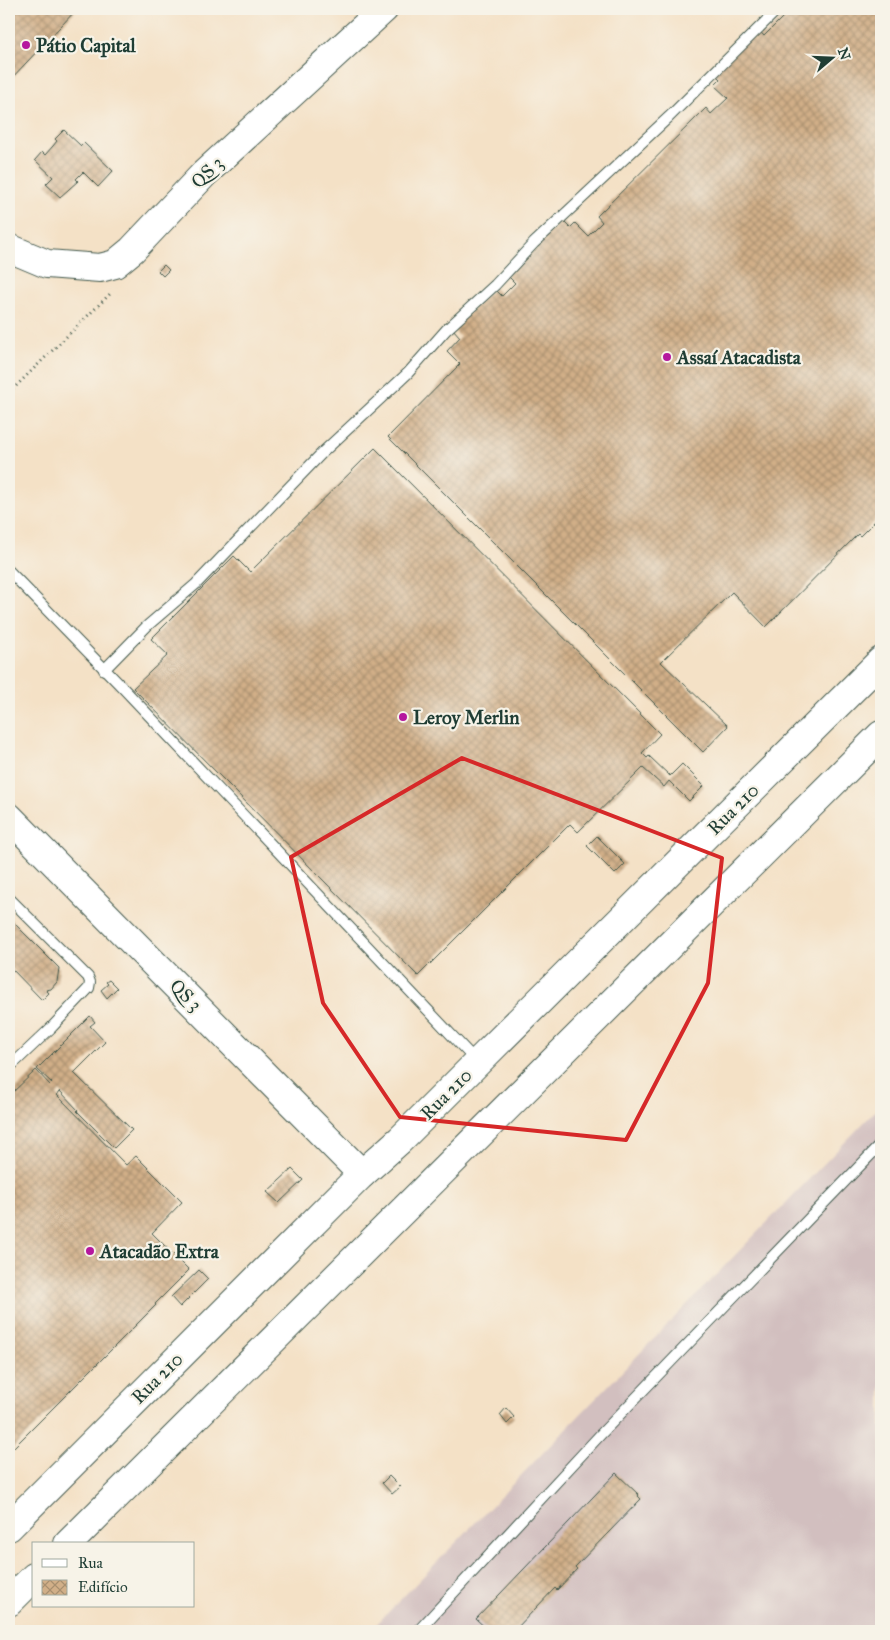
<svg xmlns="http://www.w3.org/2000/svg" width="890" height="1640" font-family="'IM FELL Great Primer',serif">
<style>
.railway{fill:#d2bfbf}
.building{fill:url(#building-cross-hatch)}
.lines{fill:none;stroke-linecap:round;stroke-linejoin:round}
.lane-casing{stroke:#3f564a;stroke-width:12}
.secondary-casing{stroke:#3f564a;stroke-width:30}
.path{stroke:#3f564a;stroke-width:3;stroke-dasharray:1 4;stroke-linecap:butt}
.lane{stroke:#fff;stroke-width:10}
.secondary{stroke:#fff;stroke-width:28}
.marked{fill:none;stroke:#d62828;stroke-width:4;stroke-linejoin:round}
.poi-dot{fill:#b5179e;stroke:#f7f3e8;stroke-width:2}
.labels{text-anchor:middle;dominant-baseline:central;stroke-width:4.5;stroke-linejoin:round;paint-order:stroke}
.poi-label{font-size:19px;font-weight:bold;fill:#1f3d34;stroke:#f7f3e8;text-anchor:start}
.street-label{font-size:19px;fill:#1f3d34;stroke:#f7f3e8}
</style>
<defs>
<pattern id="building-cross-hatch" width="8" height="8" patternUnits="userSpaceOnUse" patternTransform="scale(1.25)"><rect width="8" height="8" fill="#d1af88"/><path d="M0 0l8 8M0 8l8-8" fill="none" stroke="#a99070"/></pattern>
</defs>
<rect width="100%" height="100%" fill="#f7f3e8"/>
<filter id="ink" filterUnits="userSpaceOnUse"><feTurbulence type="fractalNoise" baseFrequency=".02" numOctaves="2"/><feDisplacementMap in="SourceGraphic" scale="10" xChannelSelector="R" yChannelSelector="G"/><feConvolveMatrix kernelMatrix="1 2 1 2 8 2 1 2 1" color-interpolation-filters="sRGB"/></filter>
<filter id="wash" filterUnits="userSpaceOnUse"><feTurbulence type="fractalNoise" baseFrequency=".0096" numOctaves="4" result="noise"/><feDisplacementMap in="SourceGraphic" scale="20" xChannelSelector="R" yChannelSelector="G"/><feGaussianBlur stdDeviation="1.12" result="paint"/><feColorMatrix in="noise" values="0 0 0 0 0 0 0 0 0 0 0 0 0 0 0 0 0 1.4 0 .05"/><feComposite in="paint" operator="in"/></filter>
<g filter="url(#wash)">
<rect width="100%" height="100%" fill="#f4e1c6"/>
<path class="railway" d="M 881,1105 L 881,1631 L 370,1631 Z"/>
<g id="blocks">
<g class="building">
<path d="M 9,9 L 77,9 L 9,81 Z"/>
<path d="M 791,9 L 881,9 L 881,515 L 860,536 L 858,534 L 766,627 L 732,592 L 661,662 L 728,726 L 703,752 L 388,437 L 460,364 L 447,351 L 460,337 L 453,329 L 494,288 L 502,296 L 515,283 L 507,275 L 562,220 L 570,228 L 575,223 L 588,236 L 602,222 L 597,216 L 706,108 L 711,114 L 728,98 L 714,85 L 720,79 L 712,71 L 756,27 L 764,36 Z"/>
<path d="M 64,130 L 81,146 L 84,143 L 113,171 L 98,187 L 83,172 L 76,179 L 78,181 L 60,197 L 46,184 L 53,177 L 35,160 L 42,152 L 45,155 L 53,146 L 57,141 L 55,139 Z"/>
<path d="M 164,265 L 169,270 L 163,276 L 158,271 Z"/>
<path d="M 375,448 L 660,734 L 642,753 L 647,758 L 649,756 L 670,776 L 682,764 L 704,786 L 689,801 L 669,781 L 664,787 L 643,768 L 578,832 L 570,824 L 418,976 L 133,688 L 168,655 L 151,639 L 234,556 L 250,572 Z"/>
<path d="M 597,836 L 625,864 L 615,874 L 587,846 Z"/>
<path d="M 9,918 L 59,968 L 57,982 L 51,989 L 46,990 L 49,993 L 42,1000 L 9,966 Z"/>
<path d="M 109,980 L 117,988 L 107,998 L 101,990 L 108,984 L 106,982 Z"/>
<path d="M 90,1016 L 95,1022 L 90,1026 L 105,1042 L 74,1073 L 132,1130 L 114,1148 L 77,1111 L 78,1110 L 60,1091 L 57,1095 L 126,1165 L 136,1156 L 182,1202 L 152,1233 L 189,1270 L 155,1304 L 156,1305 L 9,1452 L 9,1091 L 11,1094 L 36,1070 L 50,1085 L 52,1083 L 37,1069 Z"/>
<path d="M 292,1169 L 303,1180 L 279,1203 L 267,1192 Z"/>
<path d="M 199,1270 L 208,1279 L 180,1307 L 171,1297 Z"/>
<path d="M 506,1408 L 514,1417 L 507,1424 L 500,1415 Z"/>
<path d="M 616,1473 L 639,1495 L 638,1496 L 641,1499 L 575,1567 L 577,1569 L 557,1590 L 555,1588 L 514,1631 L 489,1631 L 476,1619 Z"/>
<path d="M 389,1476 L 400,1487 L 392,1494 L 382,1483 Z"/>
</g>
</g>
</g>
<g filter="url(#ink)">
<use href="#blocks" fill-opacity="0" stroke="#3f564a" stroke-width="1"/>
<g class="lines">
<g class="lane-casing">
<g id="lane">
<path d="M 9,571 L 122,687 L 477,1062"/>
<path d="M 104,670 L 147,626 L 196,584 L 323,452 L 408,373 L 446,330 L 495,285 L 534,243 L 669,117 L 778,9"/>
<path d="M 9,898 L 88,977 L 90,982 L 89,988 L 52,1027 L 13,1064 L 9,1066"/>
<path d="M 418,1631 L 601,1434 L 881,1144"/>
</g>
</g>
<g class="secondary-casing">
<g id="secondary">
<path d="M 9,248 L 47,264 L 100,268 L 115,264 L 132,250 L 204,174 L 384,9"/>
<path d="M 9,817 L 362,1174"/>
<path d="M 9,1527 L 362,1174 L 400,1140 L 477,1063 L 881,661"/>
<path d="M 68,1544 L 881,735"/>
<path d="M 9,1602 L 34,1577"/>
</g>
</g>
<path class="path" d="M 9,393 L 111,293"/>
<use href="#lane" class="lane"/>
<use href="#secondary" class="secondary"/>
</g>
</g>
<path class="marked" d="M 462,758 L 722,858 L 708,983 L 626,1140 L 400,1117 L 323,1003 L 291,857 Z"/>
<g class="poi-dot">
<circle cx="26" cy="45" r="5"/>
<circle cx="667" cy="357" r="5"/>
<circle cx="403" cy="717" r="5"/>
<circle cx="90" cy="1251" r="5"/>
</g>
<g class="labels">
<g class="poi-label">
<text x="36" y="45">Pátio Capital</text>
<text x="677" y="357">Assaí Atacadista</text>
<text x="413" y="717">Leroy Merlin</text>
<text x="100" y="1251">Atacadão Extra</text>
</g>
<g class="street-label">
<text transform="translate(207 172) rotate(-44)">QS 3</text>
<text transform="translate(733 809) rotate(-45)">Rua 210</text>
<text transform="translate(186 995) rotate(45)">QS 3</text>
<text transform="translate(446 1094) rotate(-45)">Rua 210</text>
<text transform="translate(157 1378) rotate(-45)">Rua 210</text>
</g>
</g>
<rect width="890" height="1640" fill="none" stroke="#f7f3e8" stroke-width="30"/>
<rect x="32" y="1542" width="162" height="65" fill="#f7f3e8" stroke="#a1aaa0"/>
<rect x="42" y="1559" width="25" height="8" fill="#ffffff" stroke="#a1aaa0"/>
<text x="78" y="1568" font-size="15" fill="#1f3d34">Rua</text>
<rect x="42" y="1580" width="25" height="15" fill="url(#building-cross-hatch)" stroke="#a1aaa0"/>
<text x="78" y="1592" font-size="15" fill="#1f3d34">Edifício</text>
<g transform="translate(832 58) rotate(71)" stroke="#f7f3e8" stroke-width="4" paint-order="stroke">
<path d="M0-4L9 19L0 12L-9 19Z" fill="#1f3d34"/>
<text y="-8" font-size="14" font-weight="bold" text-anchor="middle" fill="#1f3d34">N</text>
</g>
</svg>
